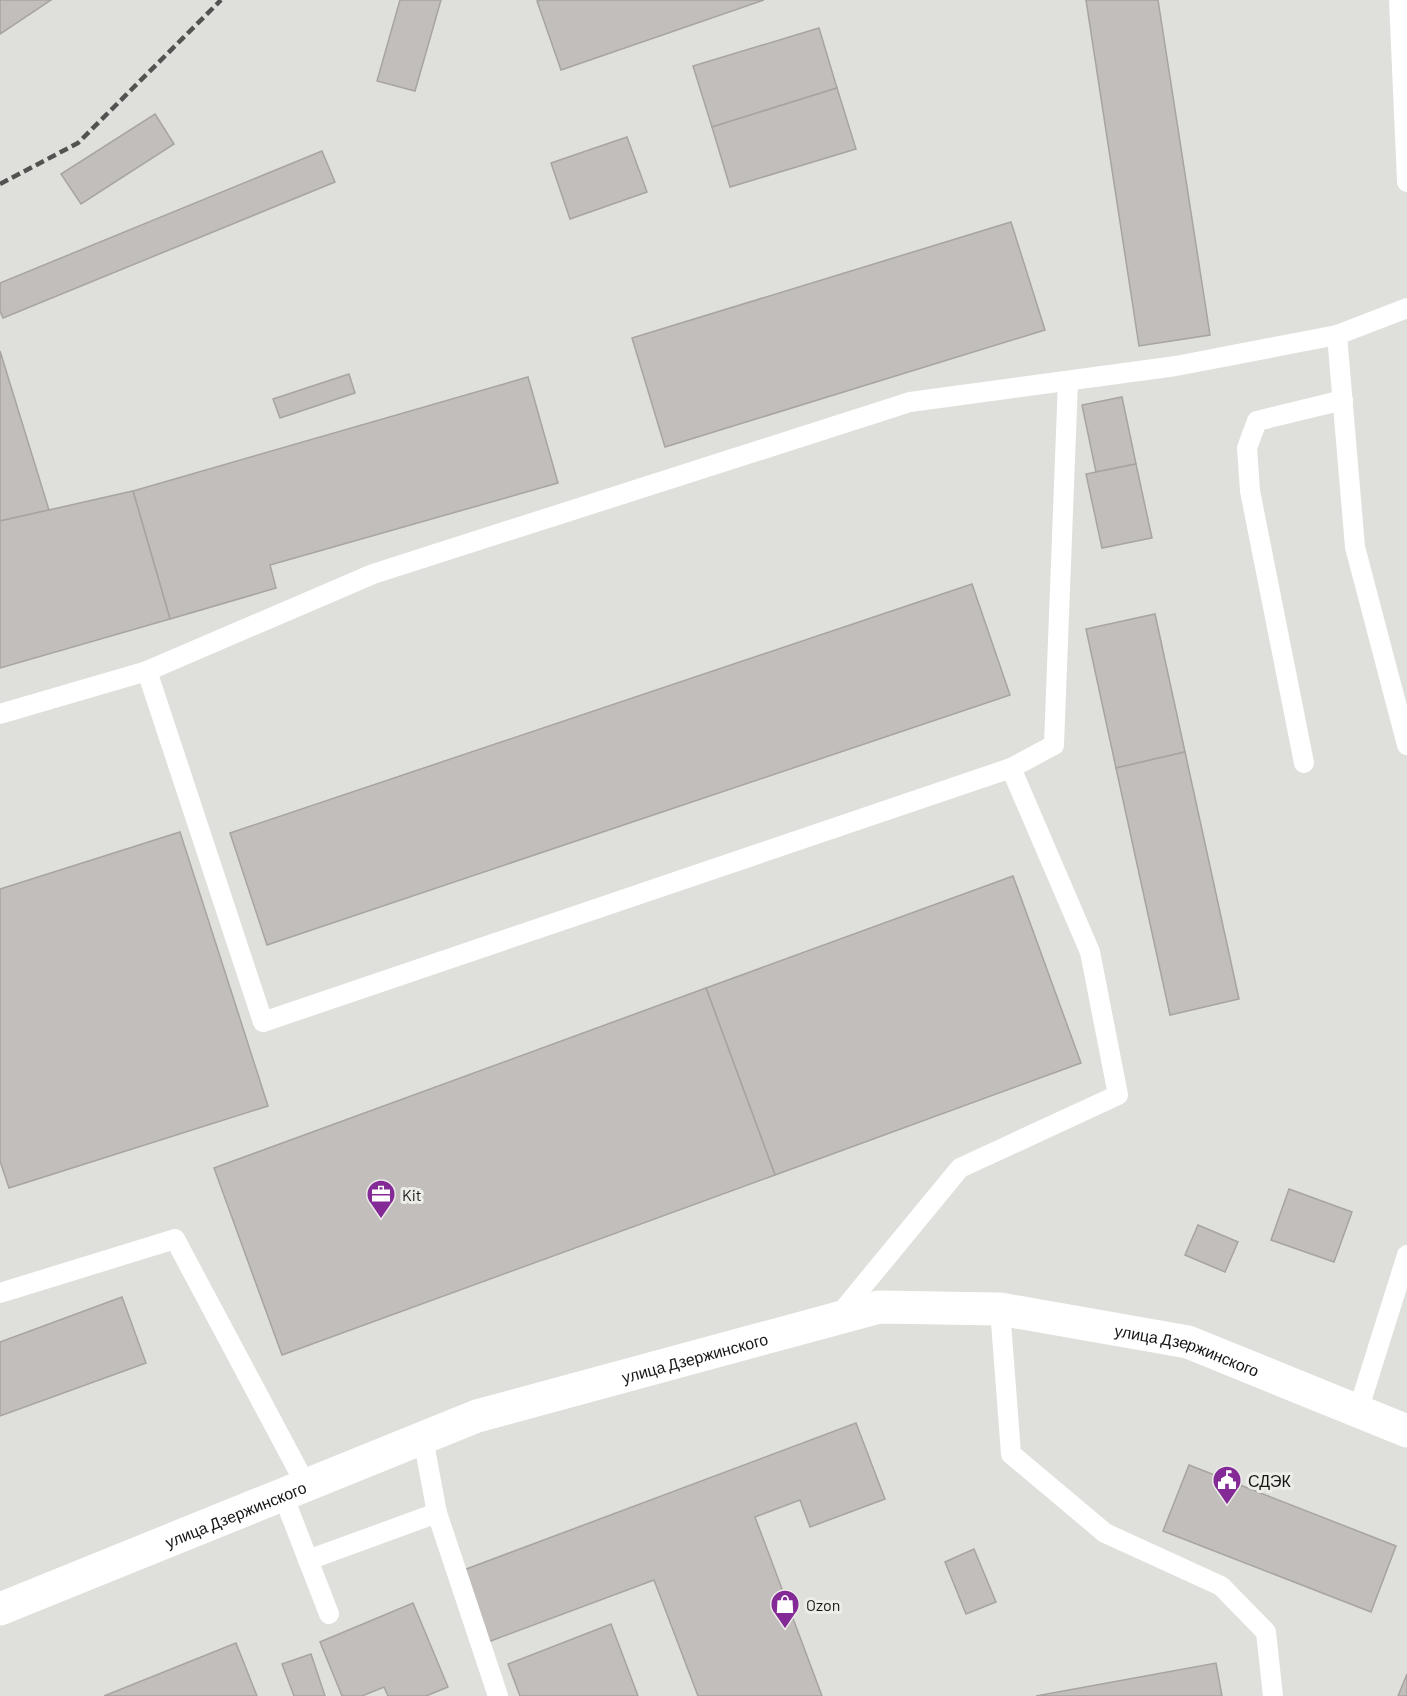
<svg xmlns="http://www.w3.org/2000/svg" width="1407" height="1696" font-family="Barlow,sans-serif">
<style>
.building{fill:#c1bebb;stroke:#a7a4a1;stroke-width:1.5}
.lines{fill:none;stroke-linecap:round;stroke-linejoin:round}
.service{stroke:#fff;stroke-width:20}
.primary{stroke:#fff;stroke-width:33}
.rail{stroke:#525250;stroke-width:4.5;stroke-dasharray:9 4.5;stroke-linecap:butt}
.labels{text-anchor:middle;dominant-baseline:central;stroke-width:6;stroke-linejoin:round;paint-order:stroke}
.poi-label{font-size:16px;fill:#171615;stroke:#ecece8;text-anchor:start}
.street-label{font-size:16px;fill:#171615;stroke:#ecece8}
</style>
<rect width="100%" height="100%" fill="#dfdfdb"/>
<g class="building">
<path d="M 0,0 L 51,0 L 0,34 Z"/>
<path d="M 400,0 L 441,0 L 415,91 L 377,81 Z"/>
<path d="M 541,0 L 764,0 L 561,70 L 537,1 Z"/>
<path d="M 1086,0 L 1158,0 L 1210,335 L 1139,346 Z"/>
<path d="M 819,28 L 837,88 L 712,127 L 693,66 Z"/>
<path d="M 837,88 L 856,149 L 730,187 L 712,127 Z"/>
<path d="M 155,114 L 174,144 L 81,204 L 61,174 Z"/>
<path d="M 627,137 L 647,192 L 570,219 L 551,163 Z"/>
<path d="M 322,151 L 335,182 L 3,318 L 0,311 L 0,283 Z"/>
<path d="M 1011,222 L 1045,330 L 665,447 L 632,338 Z"/>
<path d="M 0,351 L 49,510 L 0,521 Z"/>
<path d="M 349,374 L 355,393 L 280,418 L 273,399 Z"/>
<path d="M 528,377 L 558,483 L 270,565 L 276,588 L 170,619 L 133,491 Z"/>
<path d="M 1122,397 L 1136,464 L 1096,472 L 1082,405 Z"/>
<path d="M 1136,464 L 1152,538 L 1102,548 L 1086,474 Z"/>
<path d="M 133,491 L 170,619 L 0,668 L 0,521 Z"/>
<path d="M 972,584 L 1010,695 L 267,945 L 230,833 Z"/>
<path d="M 1155,614 L 1185,752 L 1116,768 L 1086,629 Z"/>
<path d="M 1185,752 L 1239,999 L 1170,1015 L 1116,768 Z"/>
<path d="M 180,832 L 268,1106 L 9,1188 L 0,1161 L 0,889 Z"/>
<path d="M 1013,876 L 1081,1063 L 775,1175 L 706,988 Z"/>
<path d="M 706,988 L 775,1175 L 282,1355 L 214,1168 Z"/>
<path d="M 1289,1189 L 1352,1212 L 1334,1262 L 1271,1240 Z"/>
<path d="M 1198,1225 L 1238,1242 L 1225,1272 L 1185,1255 Z"/>
<path d="M 122,1297 L 146,1363 L 0,1416 L 0,1342 Z"/>
<path d="M 856,1423 L 885,1499 L 810,1527 L 800,1500 L 755,1517 L 822,1696 L 698,1696 L 654,1580 L 488,1642 L 461,1571 Z"/>
<path d="M 1189,1465 L 1396,1546 L 1371,1612 L 1163,1531 Z"/>
<path d="M 974,1549 L 996,1602 L 966,1614 L 945,1562 Z"/>
<path d="M 413,1603 L 448,1687 L 426,1696 L 388,1696 L 384,1687 L 362,1696 L 342,1696 L 320,1642 Z"/>
<path d="M 611,1624 L 638,1696 L 520,1696 L 508,1664 Z"/>
<path d="M 236,1643 L 257,1696 L 104,1696 Z"/>
<path d="M 311,1654 L 325,1696 L 294,1696 L 282,1664 Z"/>
<path d="M 1216,1663 L 1222,1696 L 1036,1696 Z"/>
<path d="M 1407,1674 L 1407,1696 L 1398,1696 Z"/>
</g>
<g class="lines">
<g class="service">
<path d="M 1399,0 L 1407,182"/>
<path d="M 1407,308 L 1337,335 L 1355,547 L 1407,745"/>
<path d="M 1068,381 L 1054,745 L 1011,768 L 263,1022 L 147,671 L 373,574 L 910,402 L 1176,366 L 1337,335"/>
<path d="M 0,714 L 147,671"/>
<path d="M 1304,763 L 1250,491 L 1247,448 L 1257,421 L 1343,400"/>
<path d="M 0,1293 L 175,1239 L 306,1485"/>
<path d="M 1000,1309 L 1011,1454 L 1105,1533 L 1221,1586 L 1266,1632 L 1273,1696"/>
<path d="M 839,1315 L 960,1168 L 1118,1095 L 1090,952 L 1011,768"/>
<path d="M 1358,1411 L 1407,1255"/>
<path d="M 423,1438 L 437,1513 L 498,1696"/>
<path d="M 283,1495 L 329,1614"/>
<path d="M 308,1560 L 437,1513"/>
</g>
<path class="primary" id="s1" d="M 0,1609 L 477,1416 L 879,1307 L 1000,1309 L 1188,1342 L 1407,1431"/>
<path class="rail" d="M 0,184 L 78,143 L 221,0"/>
</g>
<defs>
<g id="office-pin" transform="scale(1.5)"><path d="M0 17L-7.5 6A9.5 9.5 0 1 1 7.5 6Z" fill="#842a96" stroke="#ecece8"/><path d="M-6-3h4V-5.5h4V-3h4V5H-6ZM-1-4.5V-3h2v-1.5ZM-6 0V1H6V0Z" fill="#fff"/></g>
<g id="civic-pin" transform="scale(1.5)"><path d="M0 17L-7.5 6A9.5 9.5 0 1 1 7.5 6Z" fill="#842a96" stroke="#ecece8"/><path d="M-.6-6.5H3V-4.5H.6V-3L4-1V1h2V6H-6V1h2V-1L-.6-3ZM-1.2 2.5V6h2.4V2.5Z" fill="#fff"/></g>
<g id="shop-pin" transform="scale(1.5)"><path d="M0 17L-7.5 6A9.5 9.5 0 1 1 7.5 6Z" fill="#842a96" stroke="#ecece8"/><path d="M-5-2.5h2.3a2.7 3.5 0 0 1 5.4 0H5L5.5 6h-11ZM-1.5-2.5h3a1.5 2.3 0 0 0-3 0Z" fill="#fff"/></g>
</defs>
<g fill-rule="evenodd">
<use href="#office-pin" x="381" y="1194"/>
<use href="#civic-pin" x="1227" y="1480"/>
<use href="#shop-pin" x="785" y="1604"/>
</g>
<g class="labels">
<g class="poi-label">
<text x="402" y="1194">Kit</text>
<text x="1248" y="1480">СДЭК</text>
<text x="806" y="1604">Ozon</text>
</g>
<g class="street-label">
<text stroke="none"><textPath href="#s1" startOffset="1244">улица Дзержинского</textPath></text>
<text stroke="none"><textPath href="#s1" startOffset="740">улица Дзержинского</textPath></text>
<text stroke="none"><textPath href="#s1" startOffset="254">улица Дзержинского</textPath></text>
</g>
</g>
</svg>
